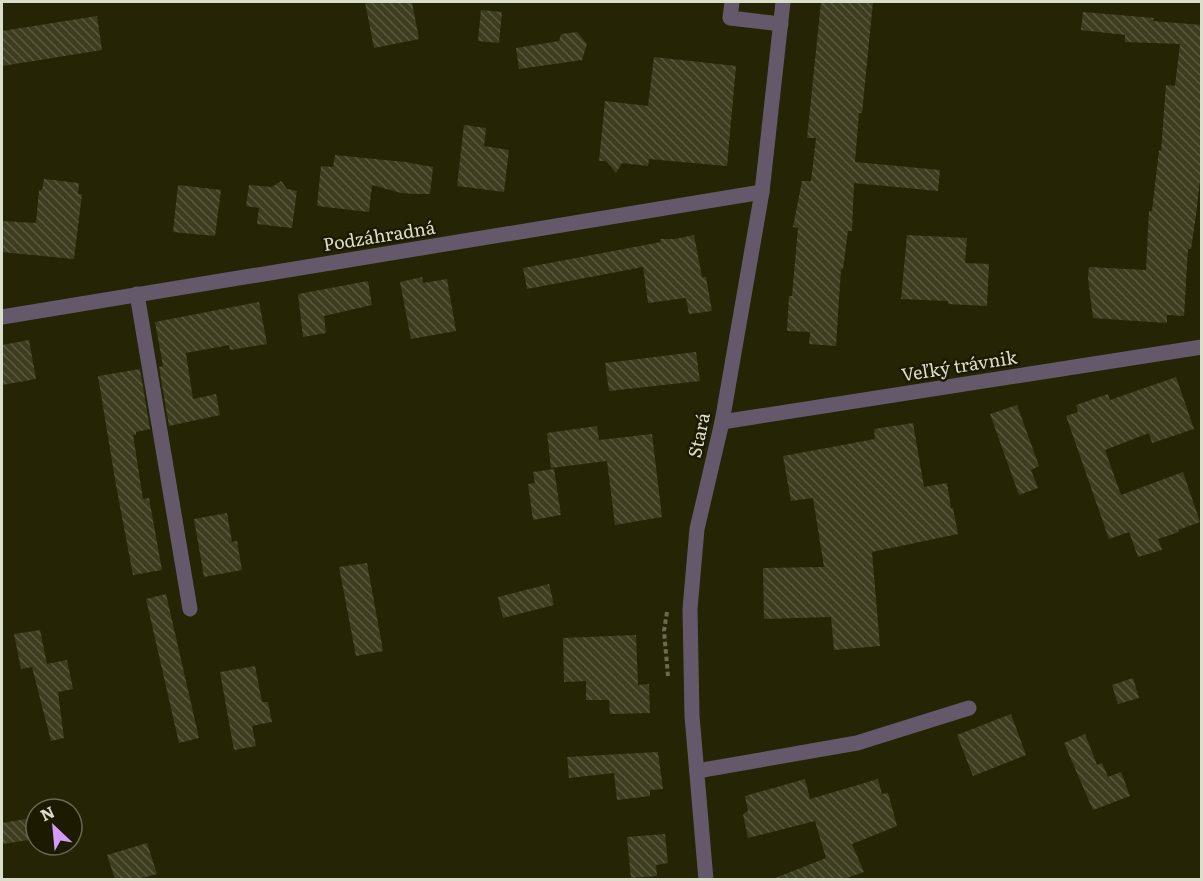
<svg xmlns="http://www.w3.org/2000/svg" width="1203" height="881" font-family="Literata,serif">
<style>
.building{fill:url(#building-back-hatch)}
.lines{fill:none;stroke-linecap:round;stroke-linejoin:round}
.path{stroke:#6b6b51;stroke-width:4;stroke-dasharray:4.5 3;stroke-linecap:butt}
.minor{stroke:#64596b;stroke-width:15}
.labels{text-anchor:middle;dominant-baseline:central;stroke-width:5;stroke-linejoin:round;paint-order:stroke}
.street-label{font-size:18px;fill:#ddddcb;stroke:#1c1a00}
</style>
<defs>
<pattern id="building-back-hatch" width="6" height="6" patternUnits="userSpaceOnUse" patternTransform="scale(1.5)"><rect width="6" height="6" fill="#3e3d1f"/><path d="M-1 5l2 2M0 0l6 6M5-1l2 2" fill="none" stroke="#59593e"/></pattern>
</defs>
<rect width="100%" height="100%" fill="#252405"/>
<g class="building">
<path d="M 365,2 L 412,2 L 419,39 L 374,48 Z"/>
<path d="M 821,2 L 873,2 L 862,113 L 859,113 L 855,162 L 940,170 L 938,191 L 854,183 L 852,231 L 848,231 L 843,269 L 841,269 L 836,346 L 809,344 L 810,332 L 787,331 L 789,296 L 792,296 L 798,228 L 793,227 L 802,181 L 811,181 L 816,138 L 807,138 Z"/>
<path d="M 481,10 L 502,12 L 499,43 L 478,41 Z"/>
<path d="M 1083,12 L 1154,18 L 1153,21 L 1202,25 L 1202,162 L 1196,215 L 1191,249 L 1188,249 L 1184,316 L 1167,315 L 1167,323 L 1093,318 L 1088,278 L 1089,267 L 1146,270 L 1149,211 L 1152,211 L 1159,150 L 1161,151 L 1166,85 L 1175,86 L 1180,44 L 1125,42 L 1125,35 L 1081,30 Z"/>
<path d="M 97,16 L 102,50 L 2,66 L 2,31 Z"/>
<path d="M 577,32 L 587,44 L 582,60 L 519,69 L 516,48 L 559,41 L 561,34 Z"/>
<path d="M 654,57 L 736,66 L 727,166 L 649,159 L 648,166 L 622,163 L 616,173 L 606,161 L 599,161 L 605,101 L 648,106 Z"/>
<path d="M 464,125 L 486,128 L 484,146 L 509,150 L 504,192 L 457,186 Z"/>
<path d="M 335,155 L 405,162 L 433,167 L 430,194 L 415,194 L 401,193 L 372,185 L 369,212 L 317,206 L 321,166 L 333,167 Z"/>
<path d="M 44,179 L 79,183 L 78,194 L 82,194 L 74,259 L 2,252 L 2,221 L 36,223 L 39,190 L 42,190 Z"/>
<path d="M 281,181 L 287,189 L 297,191 L 292,228 L 257,224 L 259,208 L 246,206 L 249,185 L 272,187 Z"/>
<path d="M 178,185 L 221,190 L 215,236 L 173,232 Z"/>
<path d="M 694,235 L 702,277 L 706,277 L 712,311 L 689,314 L 686,298 L 648,303 L 643,267 L 527,289 L 523,268 L 661,242 L 660,239 L 675,239 Z"/>
<path d="M 907,235 L 967,238 L 965,263 L 989,264 L 987,306 L 948,304 L 948,301 L 901,299 Z"/>
<path d="M 422,277 L 423,283 L 447,279 L 456,331 L 411,339 L 400,282 Z"/>
<path d="M 368,281 L 372,305 L 324,316 L 326,333 L 303,337 L 298,294 Z"/>
<path d="M 259,302 L 267,344 L 230,350 L 229,345 L 186,353 L 193,399 L 216,394 L 220,415 L 169,426 L 159,367 L 163,366 L 155,322 Z"/>
<path d="M 29,340 L 36,379 L 2,385 L 2,345 Z"/>
<path d="M 696,352 L 700,381 L 609,391 L 605,363 Z"/>
<path d="M 140,369 L 150,429 L 136,432 L 136,435 L 133,435 L 143,499 L 149,498 L 162,570 L 133,575 L 116,485 L 98,376 Z"/>
<path d="M 1176,377 L 1194,429 L 1152,443 L 1149,433 L 1105,450 L 1121,495 L 1183,472 L 1200,522 L 1178,530 L 1179,532 L 1158,539 L 1162,550 L 1138,557 L 1129,532 L 1109,539 L 1066,416 L 1078,412 L 1076,405 L 1108,394 L 1110,400 Z"/>
<path d="M 1017,405 L 1039,466 L 1031,470 L 1038,488 L 1019,495 L 990,414 Z"/>
<path d="M 913,423 L 924,487 L 947,483 L 951,508 L 953,508 L 958,534 L 872,552 L 880,646 L 834,650 L 831,617 L 764,619 L 763,568 L 824,567 L 813,498 L 791,501 L 783,456 L 875,439 L 874,429 Z"/>
<path d="M 597,426 L 599,440 L 652,434 L 662,517 L 615,525 L 607,461 L 551,468 L 547,433 Z"/>
<path d="M 554,469 L 561,515 L 533,520 L 528,484 L 535,483 L 533,472 Z"/>
<path d="M 227,513 L 232,542 L 237,541 L 242,570 L 204,577 L 194,519 Z"/>
<path d="M 367,563 L 383,651 L 356,656 L 339,567 Z"/>
<path d="M 549,584 L 554,605 L 503,618 L 498,597 Z"/>
<path d="M 166,594 L 199,738 L 179,743 L 146,599 Z"/>
<path d="M 40,630 L 47,664 L 67,660 L 73,689 L 58,692 L 64,738 L 51,741 L 32,667 L 21,669 L 14,634 Z"/>
<path d="M 636,635 L 638,685 L 649,684 L 650,713 L 610,714 L 609,700 L 586,700 L 586,681 L 564,682 L 563,638 Z"/>
<path d="M 255,666 L 262,702 L 268,702 L 272,722 L 252,726 L 256,746 L 234,750 L 220,672 Z"/>
<path d="M 1133,678 L 1139,698 L 1118,704 L 1112,685 Z"/>
<path d="M 1011,714 L 1026,755 L 973,776 L 957,735 Z"/>
<path d="M 1085,734 L 1097,765 L 1102,763 L 1108,777 L 1121,772 L 1130,796 L 1093,810 L 1064,743 Z"/>
<path d="M 658,752 L 663,789 L 650,790 L 650,796 L 617,800 L 614,773 L 569,778 L 567,757 Z"/>
<path d="M 805,779 L 810,799 L 878,779 L 882,794 L 888,793 L 897,826 L 852,844 L 864,872 L 844,879 L 775,879 L 775,878 L 826,858 L 815,821 L 748,838 L 743,814 L 748,811 L 745,796 Z"/>
<path d="M 26,819 L 29,840 L 2,844 L 2,823 Z"/>
<path d="M 665,834 L 668,863 L 656,865 L 657,876 L 631,878 L 627,837 Z"/>
<path d="M 147,843 L 157,874 L 138,879 L 115,879 L 107,855 Z"/>
</g>
<g class="lines">
<path class="path" d="M 667,612 L 664,631 L 668,676"/>
<g class="minor">
<path d="M 732,2 L 730,18 L 781,24"/>
<path d="M 137,294 L 190,609"/>
<path d="M 2,317 L 762,192"/>
<path d="M 722,422 L 1202,347"/>
<path d="M 697,771 L 857,743 L 969,708"/>
<path d="M 706,880 L 692,716 L 690,609 L 697,529 L 722,422 L 762,192 L 783,2"/>
</g>
</g>
<g class="labels">
<g class="street-label">
<text transform="translate(379 235) rotate(-9)">Podzáhradná</text>
<text transform="translate(959 365) rotate(-9)">Veľký trávnik</text>
<text transform="translate(698 435) rotate(-78)">Stará</text>
</g>
</g>
<rect width="1203" height="881" fill="none" stroke="#ddddcb" stroke-width="6"/>
<g transform="translate(54 827) rotate(334)"><circle r="28" fill="#1c1a00" stroke="#696851" stroke-width="1.5"/>
<path d="M0-4.5L10 22L0 15L-10 22Z" fill="#d69bfa"/>
<text y="-9" font-size="16" font-weight="bold" text-anchor="middle" fill="#ddddcb">N</text>
</g>
</svg>
